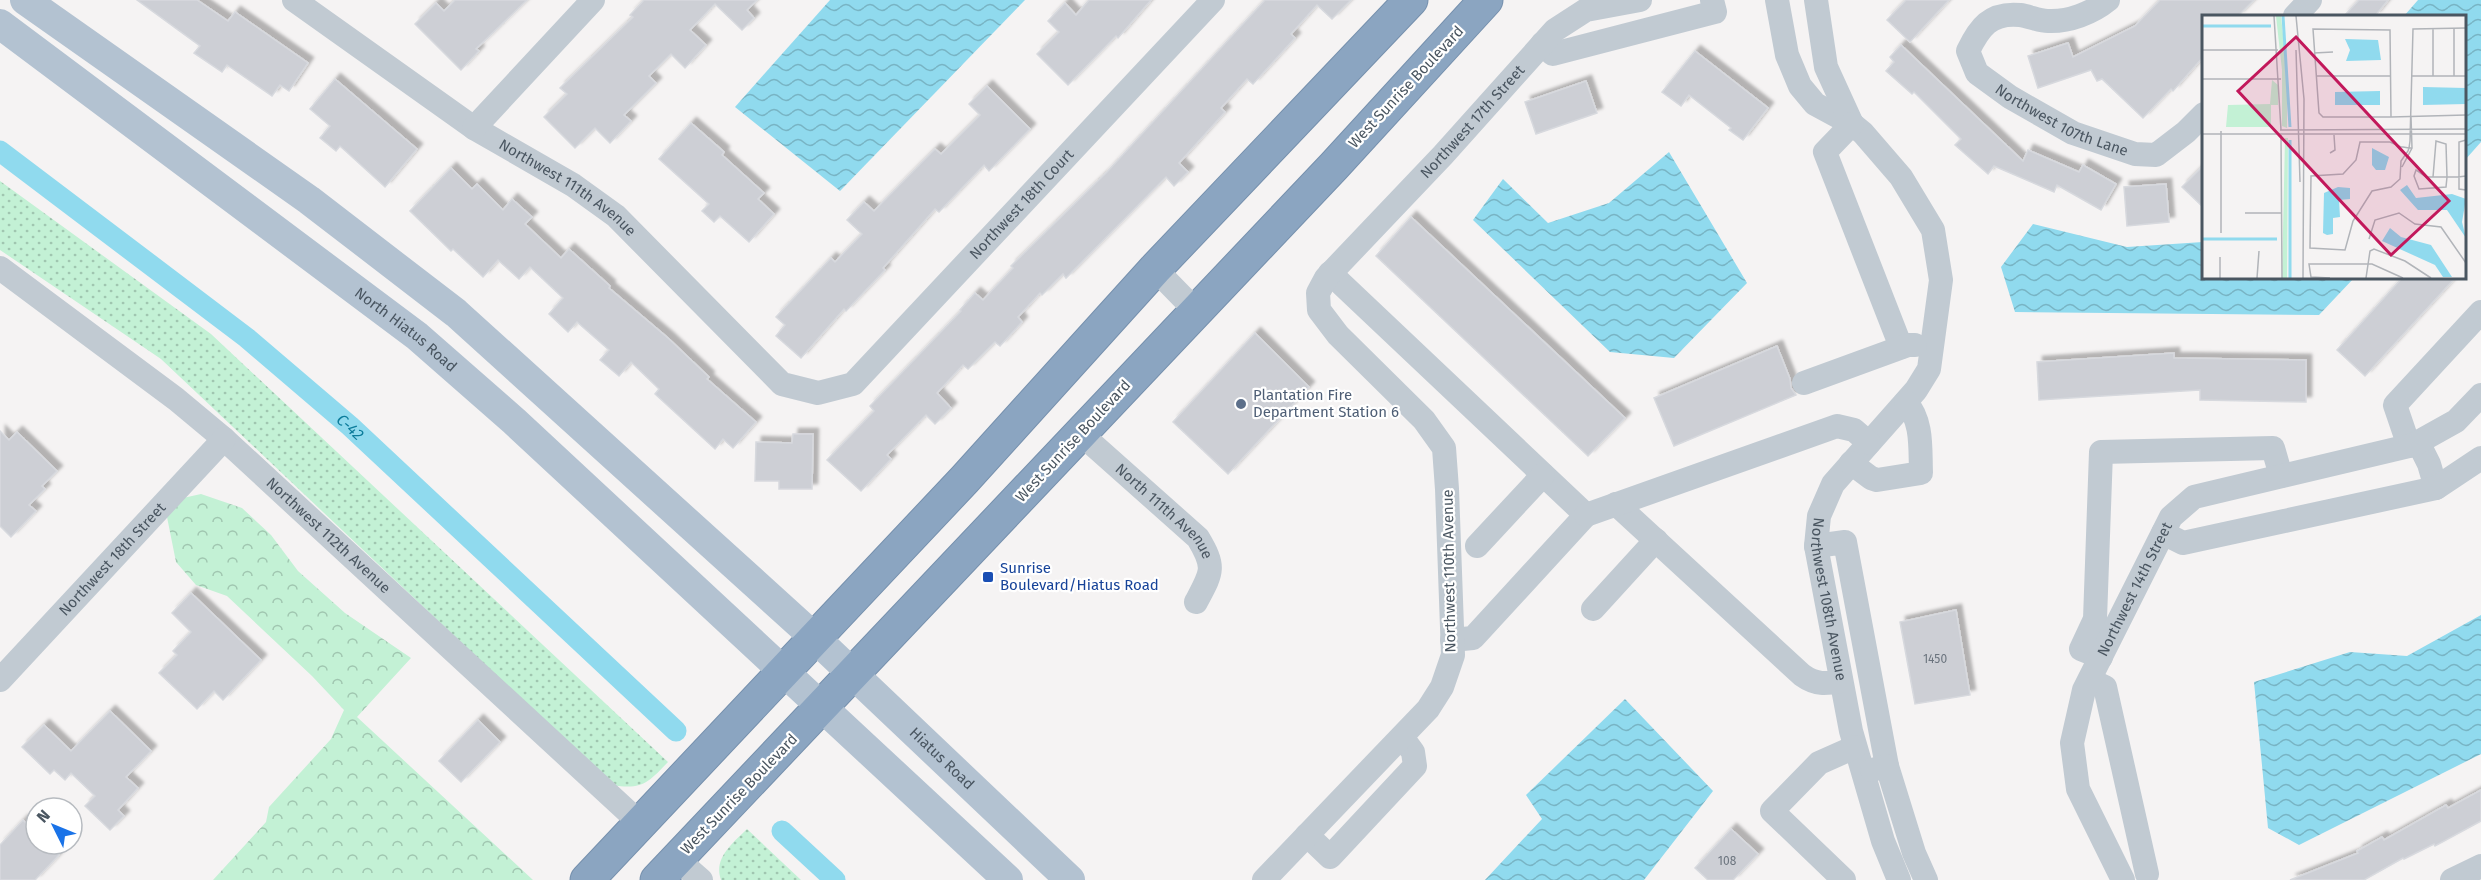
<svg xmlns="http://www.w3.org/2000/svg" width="2481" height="880" font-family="'Fira Sans',sans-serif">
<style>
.forest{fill:url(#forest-crowns)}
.park{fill:url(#park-dots)}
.water{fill:url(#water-waves)}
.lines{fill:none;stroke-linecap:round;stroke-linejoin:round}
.canal{stroke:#90daee;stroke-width:21}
.building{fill:#cdcfd5;stroke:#d7d9de;stroke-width:1.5;filter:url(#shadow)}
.highway-casing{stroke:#7690ad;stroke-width:35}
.minor{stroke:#c1cad2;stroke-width:24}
.major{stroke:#b3c2d1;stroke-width:30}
.highway{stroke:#8ba5c1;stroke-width:33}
.service-dot{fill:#5c6f8a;stroke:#fff;stroke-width:2}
.transit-dot{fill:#1a4fb4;stroke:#fff;stroke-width:2}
.labels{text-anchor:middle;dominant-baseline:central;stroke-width:4.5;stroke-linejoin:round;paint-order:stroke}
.number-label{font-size:12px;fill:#6b747e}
.street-label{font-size:15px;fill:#4a5661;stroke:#fff}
.service-label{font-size:15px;fill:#4e5e75;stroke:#fff;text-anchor:start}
.transit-label{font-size:15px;fill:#164399;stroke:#fff;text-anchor:start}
.water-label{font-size:16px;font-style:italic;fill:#0c7c9b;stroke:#fff}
.inset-river{fill:none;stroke:#90daee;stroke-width:3}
.inset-road{fill:none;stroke:#b1b4b9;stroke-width:1.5}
.view{fill:#c2185b;fill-opacity:0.15;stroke:#c2185b;stroke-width:3}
.inset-edge{fill:none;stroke:#4a5661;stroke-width:3}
</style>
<defs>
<pattern id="forest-crowns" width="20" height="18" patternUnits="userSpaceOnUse" patternTransform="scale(1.5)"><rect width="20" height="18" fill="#c3f1d5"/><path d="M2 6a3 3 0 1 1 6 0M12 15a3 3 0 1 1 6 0" fill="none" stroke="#a0c6b0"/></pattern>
<pattern id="park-dots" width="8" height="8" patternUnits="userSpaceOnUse" patternTransform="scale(1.5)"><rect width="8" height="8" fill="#c3f1d5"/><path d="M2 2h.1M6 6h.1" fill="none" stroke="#a0c6b0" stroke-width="1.8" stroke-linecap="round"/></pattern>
<pattern id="water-waves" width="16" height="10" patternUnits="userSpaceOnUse" patternTransform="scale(1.5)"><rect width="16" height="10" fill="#90daee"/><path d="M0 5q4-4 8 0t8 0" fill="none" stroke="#78b4c4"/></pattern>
<filter id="shadow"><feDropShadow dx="5.5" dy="-5.5" stdDeviation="1.5" flood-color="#0004"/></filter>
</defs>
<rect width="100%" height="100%" fill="#f5f3f3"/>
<path class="forest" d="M 201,494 L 242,508 L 271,535 L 298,571 L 345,613 L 411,658 L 357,717 L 533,880 L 213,880 L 266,822 L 269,807 L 331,739 L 344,710 L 312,676 L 227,596 L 196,585 L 176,562 L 167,517 L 183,498 Z"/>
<g class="park">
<path d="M 0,181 L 211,334 L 668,762 C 648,783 642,790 612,785 L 161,359 L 0,250 Z"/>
<path d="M 747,829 L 801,880 L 721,880 C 713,858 733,843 747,829 Z"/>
</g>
<g class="water">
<path d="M 830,0 L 1025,0 L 840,191 L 735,107 Z"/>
<path d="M 2418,0 L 2481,0 L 2481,142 L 2465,160 L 2464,16 L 2404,16 Z"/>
<path d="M 1669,152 L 1747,283 L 1674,358 L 1610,352 L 1473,220 L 1503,179 L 1548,223 L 1609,203 Z"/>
<path d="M 2033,224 L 2127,247 L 2203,242 L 2204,278 L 2354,278 L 2319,315 L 2015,312 L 2001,267 Z"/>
<path d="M 2481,615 L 2481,754 L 2299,845 L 2268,828 L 2254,682 L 2350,652 L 2407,656 Z"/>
<path d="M 1625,699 L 1713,791 L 1644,880 L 1485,880 L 1542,819 L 1526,795 Z"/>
</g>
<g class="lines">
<g class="canal">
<path id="s1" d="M 0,151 L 247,338 L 350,426 L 676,731"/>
<path d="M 782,831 L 835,880"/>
</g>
</g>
<g class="building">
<path d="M 137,0 L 197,0 L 228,21 L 235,12 L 308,63 L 289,91 L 280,85 L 272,96 L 227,65 L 222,72 L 194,53 L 200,46 Z"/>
<path d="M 455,0 L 527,0 L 476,49 L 479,51 L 461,70 L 415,24 L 436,3 L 444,11 Z"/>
<path d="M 644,0 L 757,0 L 747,10 L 754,18 L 742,30 L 715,4 L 690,30 L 706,45 L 685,68 L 671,54 L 649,76 L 656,83 L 624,115 L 631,121 L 610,143 L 595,128 L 575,148 L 544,117 L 567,94 L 560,88 L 633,17 L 630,15 Z"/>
<path d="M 1089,0 L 1151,0 L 1118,38 L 1116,36 L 1068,85 L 1037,54 L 1059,32 L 1048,21 L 1065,3 L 1076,15 Z"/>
<path d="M 1265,0 L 1351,0 L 1332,19 L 1317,5 L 1291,34 L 1295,38 L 1253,84 L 1247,79 L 1221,108 L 1225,112 L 1179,163 L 1188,172 L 1174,186 L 1166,177 L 1066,278 L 1063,274 L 1042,295 L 1040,293 L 1018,317 L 1022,322 L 1000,346 L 995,342 L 968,369 L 963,365 L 937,393 L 951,408 L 935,424 L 926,415 L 887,455 L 891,459 L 861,491 L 827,460 L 874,411 L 870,406 L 961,311 L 960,310 L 975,293 L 983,300 L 1013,268 L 1011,266 L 1107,172 Z"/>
<path d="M 1906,0 L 1949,0 L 1910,42 L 1887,20 Z"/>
<path d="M 2160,0 L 2254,0 L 2238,16 L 2204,16 L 2204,56 L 2173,91 L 2171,89 L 2143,118 L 2102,79 L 2097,81 L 2091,70 L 2038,88 L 2028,56 L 2068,43 L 2073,57 L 2135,26 Z"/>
<path d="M 2359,0 L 2388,0 L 2375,16 L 2344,16 Z"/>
<path d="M 1901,45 L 2023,161 L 2028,150 L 2079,172 L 2083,165 L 2116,184 L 2101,210 L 2057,185 L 2054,192 L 1994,166 L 1988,174 L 1955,145 L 1961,139 L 1914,92 L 1912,94 L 1886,71 L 1894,62 L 1890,57 Z"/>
<path d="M 1695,51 L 1768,108 L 1743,140 L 1729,130 L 1731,128 L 1689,95 L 1681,106 L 1662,92 Z"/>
<path d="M 335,79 L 417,149 L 385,187 L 340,146 L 336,151 L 320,138 L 330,126 L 310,109 Z"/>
<path d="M 1586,81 L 1597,113 L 1536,134 L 1525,102 Z"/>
<path d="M 987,86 L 1030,129 L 989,171 L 984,165 L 939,212 L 935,209 L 883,268 L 885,270 L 846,311 L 844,309 L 801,358 L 776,336 L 785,325 L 776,317 L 831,258 L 835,262 L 862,234 L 847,220 L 864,202 L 874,211 L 935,149 L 941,154 L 980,115 L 969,104 Z"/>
<path d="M 691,123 L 724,152 L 722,155 L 764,193 L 758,199 L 774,214 L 749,242 L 720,216 L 714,222 L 702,211 L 709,204 L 659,159 Z"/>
<path d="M 2204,165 L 2204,208 L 2182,187 Z"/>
<path d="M 451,168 L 472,189 L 477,184 L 503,210 L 512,199 L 532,217 L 525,224 L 561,258 L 569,249 L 610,286 L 609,288 L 668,338 L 709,377 L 707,379 L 756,422 L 733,448 L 723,439 L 715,449 L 655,394 L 659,389 L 631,362 L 619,376 L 600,360 L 609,350 L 577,322 L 568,332 L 549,314 L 563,298 L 530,267 L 519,279 L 498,260 L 483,277 L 453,249 L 451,251 L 410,211 Z"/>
<path d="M 2166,184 L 2169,222 L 2127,226 L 2124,187 Z"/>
<path d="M 1411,217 L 1625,418 L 1588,456 L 1376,256 Z"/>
<path d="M 2402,278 L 2455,278 L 2365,376 L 2337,350 Z"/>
<path d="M 1255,333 L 1309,387 L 1228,474 L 1173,422 Z"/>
<path d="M 1777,346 L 1790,379 L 1791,388 L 1796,395 L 1674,446 L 1654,398 Z"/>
<path d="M 2174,353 L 2174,358 L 2306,360 L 2306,402 L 2200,400 L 2200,390 L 2039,400 L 2037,362 Z"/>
<path d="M 0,431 L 9,440 L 17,432 L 57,471 L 42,486 L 45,489 L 29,505 L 36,511 L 11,537 L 0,526 Z"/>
<path d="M 793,434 L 813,434 L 812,489 L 779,489 L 779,481 L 755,481 L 756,442 L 792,443 Z"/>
<path d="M 191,593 L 261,660 L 223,700 L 214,691 L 197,709 L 159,673 L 177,655 L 173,651 L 191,632 L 172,613 Z"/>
<path d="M 1956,610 L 1970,695 L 1915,704 L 1900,622 Z"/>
<path d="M 110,711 L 151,751 L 126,777 L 138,788 L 118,810 L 124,816 L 110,830 L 85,806 L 95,796 L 71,773 L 65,780 L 54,770 L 50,774 L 22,747 L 44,725 L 71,751 Z"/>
<path d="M 478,720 L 500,742 L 461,782 L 439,761 Z"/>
<path d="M 2481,790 L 2481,821 L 2435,846 L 2434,844 L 2404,859 L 2403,858 L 2364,880 L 2290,880 L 2358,853 L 2357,851 L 2382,837 L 2384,840 L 2446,805 L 2448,808 Z"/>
<path d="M 23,820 L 36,833 L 36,844 L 48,844 L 59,855 L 35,880 L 0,880 L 0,845 Z"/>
<path d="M 1731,829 L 1758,854 L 1733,880 L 1708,880 L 1695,868 Z"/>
</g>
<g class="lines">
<g class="highway-casing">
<g id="highway">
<path d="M 587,880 L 965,479 L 1155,269 L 1411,0"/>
<path d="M 657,880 L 1334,166 L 1486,0"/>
</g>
</g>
<g class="minor">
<path id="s2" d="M 294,0 L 474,128 L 573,185 L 616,216 L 782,384 L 818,393 L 853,384 L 1213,0"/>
<path id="s3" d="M 1777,0 L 1787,55 L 1800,86 L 1815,104 L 1852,124 L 1863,133 L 1901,177 L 1933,230 L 1941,280 L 1929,369 L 1916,390 L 1833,484 L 1819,516 L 1816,546 L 1851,731 L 1883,841 L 1899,880"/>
<path d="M 1816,0 L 1826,67 L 1852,124"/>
<path id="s4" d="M 2108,0 C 2092,13 2069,22 2048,21 C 2038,21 2029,16 2020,15 C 1990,12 1979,28 1968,51 L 1977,73 L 2010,97 L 2073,133 L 2135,154 L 2156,155 L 2186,132 L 2204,114"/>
<path d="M 2295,16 L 2310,0"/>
<path d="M 1542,44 L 1553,54 L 1715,12 L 1712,0"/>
<path d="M 1852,124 L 1825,152 L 1901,347"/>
<path d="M 474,128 L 593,0"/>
<path id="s5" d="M 0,268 L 176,399 L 224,439 L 640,823"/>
<path d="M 1155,269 L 1196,311"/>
<path d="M 1330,273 L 1586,515 L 1473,638 L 1452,640"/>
<path d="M 1804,383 L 1908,345 L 1915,345"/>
<path id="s6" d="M 1081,434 L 1198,538 C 1216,568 1212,572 1196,602"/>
<path d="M 2418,442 L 2429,464 L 2436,488"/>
<path d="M 2409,446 L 2395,405 L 2481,312"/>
<path d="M 1851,463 L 1871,478 L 1877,480 L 1921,473 C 1920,448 1923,422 1906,402"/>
<path d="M 1616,504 L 1802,675 C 1816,685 1826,684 1841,681"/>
<path d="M 1586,515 L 1837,426 L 1854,430 L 1869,443"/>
<path d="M 2163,533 L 2183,543 L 2436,488 L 2481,458"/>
<path d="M 1477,546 L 1543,475"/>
<path d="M 1816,546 L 1845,542 L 1887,766"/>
<path d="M 1593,609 L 1656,540"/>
<path d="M 2101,657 L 2081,649 L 2095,619 L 2101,452 L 2273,448 L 2281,476"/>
<path id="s7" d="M 0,680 L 224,439"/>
<path d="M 2090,680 L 2105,687 L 2147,874"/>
<path d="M 1872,770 L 1887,766 L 1914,853 L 1926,880"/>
<path d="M 1307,835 L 1330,857 L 1415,766 L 1413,752 L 1402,737"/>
<path d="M 677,859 L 701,880"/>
<path id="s8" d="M 1264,880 L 1428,709 L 1442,687 L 1453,655 L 1447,489 L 1444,448 L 1424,420 L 1338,335 L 1319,310 L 1318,293 L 1326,278 L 1443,155 L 1555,30 L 1586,10 L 1640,0"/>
<path d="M 1844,880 L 1772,811 L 1819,763 L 1855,747"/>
<path id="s9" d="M 2123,880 L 2078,789 L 2072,743 L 2084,690 L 2171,517 L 2194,497 L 2413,445 L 2456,421 L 2481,395"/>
<path d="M 2452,880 L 2481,866"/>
</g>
<g class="major">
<path id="s10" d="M 25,0 L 309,200 L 456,313 L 815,638 L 1070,880"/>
<path id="s11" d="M 0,24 L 417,336 L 514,421 L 1008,880"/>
</g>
<use href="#highway" class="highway"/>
</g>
<circle class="service-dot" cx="1241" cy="404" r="6"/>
<rect class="transit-dot" x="982" y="571" width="12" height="12" rx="3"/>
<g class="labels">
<g class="number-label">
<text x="1935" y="659">1450</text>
<text x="1727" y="861">108</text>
</g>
<g class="street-label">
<text transform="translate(1406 87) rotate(-47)">West Sunrise Boulevard</text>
<text stroke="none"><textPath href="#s4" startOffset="284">Northwest 107th Lane</textPath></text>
<text stroke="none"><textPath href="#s8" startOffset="939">Northwest 17th Street</textPath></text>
<text stroke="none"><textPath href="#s2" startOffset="332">Northwest 111th Avenue</textPath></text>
<text stroke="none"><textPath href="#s2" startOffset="944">Northwest 18th Court</textPath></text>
<text stroke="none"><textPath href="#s11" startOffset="508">North Hiatus Road</textPath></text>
<text transform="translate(1073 441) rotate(-47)">West Sunrise Boulevard</text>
<text stroke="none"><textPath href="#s6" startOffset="114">North 111th Avenue</textPath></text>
<text stroke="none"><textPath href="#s5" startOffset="424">Northwest 112th Avenue</textPath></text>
<text stroke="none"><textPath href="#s7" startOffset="165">Northwest 18th Street</textPath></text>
<text transform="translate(1449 571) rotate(-91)">Northwest 110th Avenue</text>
<text stroke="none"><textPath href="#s9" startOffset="315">Northwest 14th Street</textPath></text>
<text stroke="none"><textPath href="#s3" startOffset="699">Northwest 108th Avenue</textPath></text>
<text stroke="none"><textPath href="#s10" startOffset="1192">Hiatus Road</textPath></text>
<text transform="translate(739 794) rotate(-46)">West Sunrise Boulevard</text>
</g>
<g class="service-label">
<text x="1253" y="395">Plantation Fire<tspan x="1253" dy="17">Department Station 6</tspan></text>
</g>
<g class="transit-label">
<text x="1000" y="568">Sunrise<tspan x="1000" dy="17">Boulevard/Hiatus Road</tspan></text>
</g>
<g class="water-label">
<text stroke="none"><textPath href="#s1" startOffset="446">C-42</textPath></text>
</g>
</g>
<g transform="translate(2202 15)">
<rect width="264" height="264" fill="#f5f3f3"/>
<path d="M 70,65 L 76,70 L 76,90 L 69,90 L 69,112 L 24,112 L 26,90 L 68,89 Z" fill="#c3f1d5"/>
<path d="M 74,1 L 79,1 L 85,57 L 85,113 L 80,111 L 80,55 ZM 83,123 L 86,123 L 85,263 L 80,263 Z" fill="#c3f1d5"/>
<path d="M 143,24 L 176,25 L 179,45 L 144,46 L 148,35 ZM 221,72 L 264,73 L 264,89 L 221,90 ZM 178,76 L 178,90 L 133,90 L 133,77 ZM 170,133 L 187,142 L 183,155 L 174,155 L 170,150 ZM 205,170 L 214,183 L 250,179 L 264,184 L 260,207 L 264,223 L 245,195 L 216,195 L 198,175 ZM 136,172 L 148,173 L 148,184 L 137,185 L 138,202 L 131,203 L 131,219 L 125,220 L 121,218 L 122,178 ZM 188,213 L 199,222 L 229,230 L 250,262 L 241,262 L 233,250 L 180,226 Z" fill="#90daee"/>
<path class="inset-river" d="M 81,1 L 88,112M 0,11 L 69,11M 88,125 L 88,263M 0,224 L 75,224"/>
<path class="inset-road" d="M 72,1 L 79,115M 94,1 L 102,84 L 101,263M 252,13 L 252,61M 231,14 L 231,61M 0,35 L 76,35M 94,35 L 98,167M 112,38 L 131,37M 115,61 L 189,61M 210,61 L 264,61M 0,64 L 79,64M 189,102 L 188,15 L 111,14 L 117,98 L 121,102 L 189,102 L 264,100M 78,115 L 264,114M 0,119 L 264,119M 79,120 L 80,263M 264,125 L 257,127 L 257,174 L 264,175M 210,133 L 207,133 L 201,132 L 199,132 L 188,127 L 158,127 L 154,145 L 141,159 L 109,161 L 108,233 L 143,235 L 151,206 L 170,176 L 189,172 L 198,164 L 199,146 L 206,136 L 207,133 L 208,126 L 211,14 L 264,13M 128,138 L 133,135 L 132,120M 200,152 L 210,133 L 209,102M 231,162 L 234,126 L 244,129 L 245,162 L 244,172 L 217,174 L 212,161 L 214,155 L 224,162 L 256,162 L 264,161M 43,198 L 79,198M 19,218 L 19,116M 167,224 L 173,205 L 197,198 L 213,209 L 239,212 L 264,248M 18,263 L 18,242M 55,263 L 57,236M 128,263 L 109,262 L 107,249 L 170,249 L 201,263M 164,263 L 168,236 L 172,234 L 203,246 L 229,263"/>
<path class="view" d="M 94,22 L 247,186 L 189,240 L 36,76 Z"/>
<rect width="264" height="264" class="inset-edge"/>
</g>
<g transform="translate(54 826) rotate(313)"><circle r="28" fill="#ffffff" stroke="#b7bbc0" stroke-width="1.5"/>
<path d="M0-4.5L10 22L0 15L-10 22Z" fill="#1a73e8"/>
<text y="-9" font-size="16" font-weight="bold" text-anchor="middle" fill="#4a5661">N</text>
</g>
</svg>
